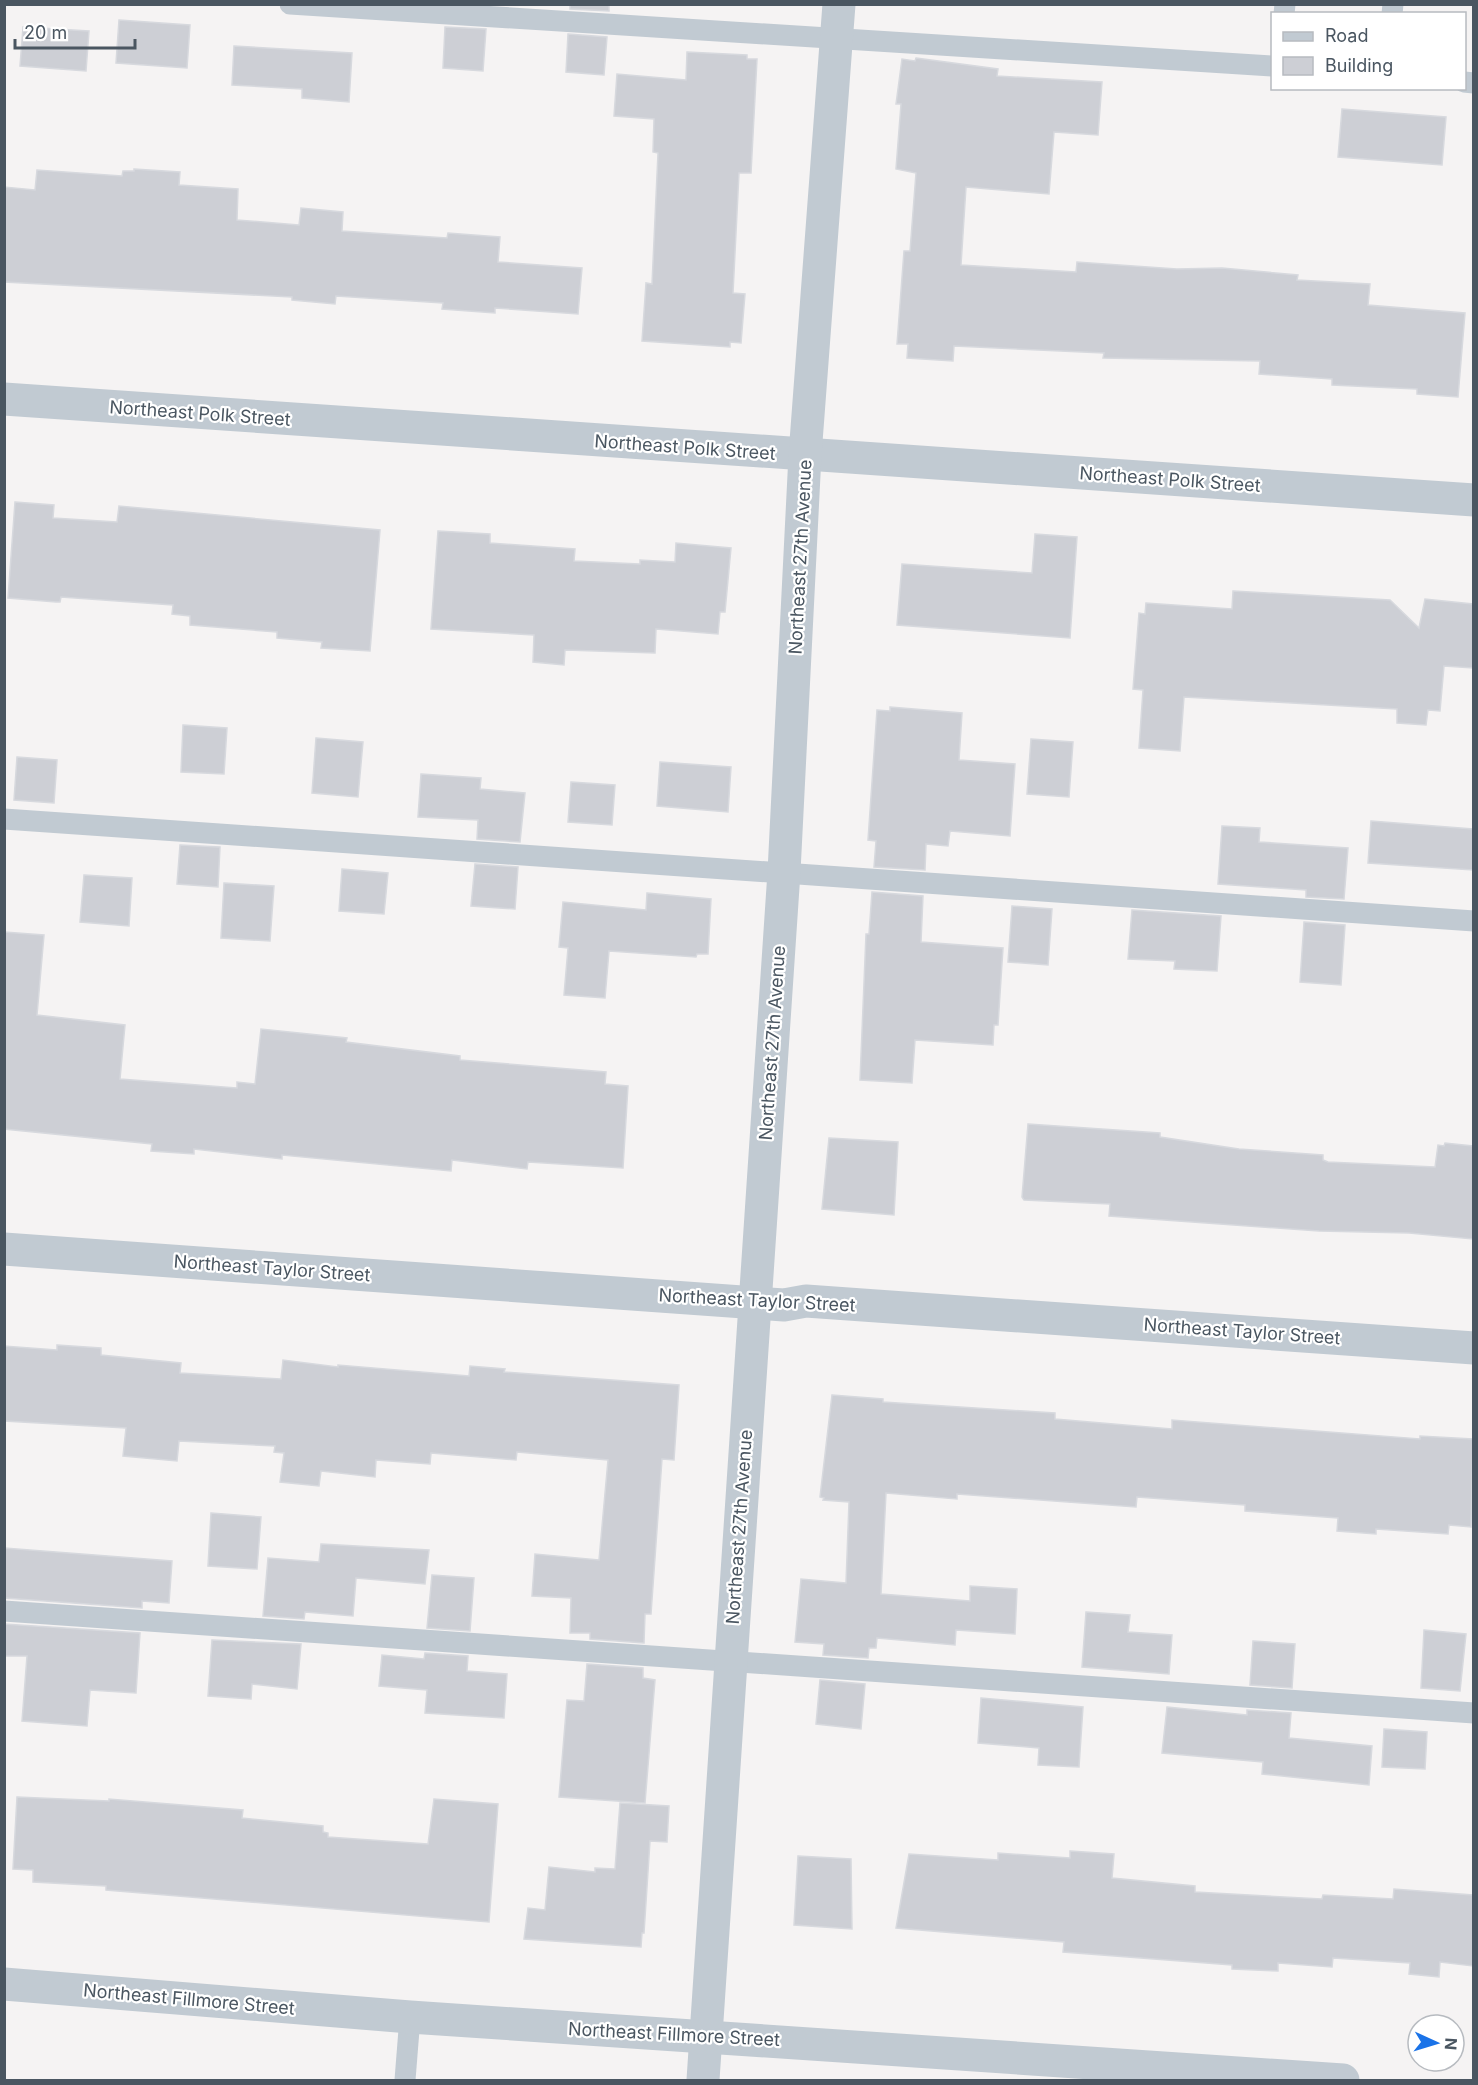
<svg xmlns="http://www.w3.org/2000/svg" width="1478" height="2085" font-family="Inter,sans-serif">
<style>
.building{fill:#cdcfd5;stroke:#d7d9de;stroke-width:1.5}
.lines{fill:none;stroke-linecap:round;stroke-linejoin:round}
.lane{stroke:#c1cad2;stroke-width:21}
.street{stroke:#c1cad2;stroke-width:33}
.labels{text-anchor:middle;dominant-baseline:central;stroke-width:4.5;stroke-linejoin:round;paint-order:stroke}
.street-label{font-size:18px;fill:#4a5661;stroke:#fff}
</style>
<rect width="100%" height="100%" fill="#f5f3f3"/>
<g class="building">
<path d="M 570,4 L 609,4 L 609,11 L 570,9 Z"/>
<path d="M 119,20 L 190,25 L 187,68 L 116,63 Z"/>
<path d="M 23,27 L 89,31 L 86,71 L 20,66 Z"/>
<path d="M 445,27 L 486,29 L 483,71 L 443,68 Z"/>
<path d="M 568,34 L 607,37 L 604,75 L 566,72 Z"/>
<path d="M 234,46 L 352,53 L 349,102 L 302,98 L 302,89 L 232,85 Z"/>
<path d="M 687,52 L 747,55 L 747,59 L 757,59 L 751,173 L 739,173 L 733,293 L 745,294 L 741,343 L 730,342 L 730,347 L 642,341 L 646,283 L 652,284 L 658,153 L 653,152 L 654,119 L 614,116 L 617,74 L 686,80 Z"/>
<path d="M 916,58 L 998,69 L 997,76 L 1102,82 L 1098,135 L 1054,132 L 1049,194 L 966,187 L 961,265 L 1076,272 L 1077,262 L 1177,269 L 1222,268 L 1298,275 L 1297,280 L 1370,284 L 1368,305 L 1465,313 L 1458,397 L 1417,394 L 1417,389 L 1332,385 L 1332,379 L 1259,374 L 1260,361 L 1103,358 L 1104,353 L 954,346 L 953,361 L 907,358 L 908,344 L 897,344 L 904,251 L 910,251 L 916,173 L 896,169 L 901,104 L 896,104 L 902,59 L 915,61 Z"/>
<path d="M 1342,109 L 1446,117 L 1442,165 L 1338,157 Z"/>
<path d="M 134,169 L 180,172 L 179,185 L 238,189 L 237,220 L 299,225 L 301,208 L 343,212 L 342,231 L 447,238 L 448,233 L 500,237 L 498,262 L 582,268 L 578,314 L 495,308 L 495,313 L 442,309 L 443,303 L 336,296 L 335,304 L 292,300 L 292,297 L 4,282 L 4,187 L 35,190 L 37,170 L 122,176 L 123,171 L 134,171 Z"/>
<path d="M 15,502 L 54,505 L 53,518 L 117,522 L 119,506 L 380,530 L 370,651 L 321,648 L 322,642 L 277,638 L 277,632 L 190,625 L 190,616 L 172,614 L 173,605 L 61,597 L 60,602 L 56,602 L 8,598 Z"/>
<path d="M 438,531 L 490,534 L 490,543 L 575,549 L 574,561 L 640,564 L 640,560 L 675,562 L 676,543 L 731,548 L 725,612 L 720,612 L 718,634 L 656,629 L 655,653 L 565,650 L 564,665 L 533,662 L 534,635 L 431,629 Z"/>
<path d="M 1035,534 L 1077,537 L 1070,638 L 897,625 L 902,564 L 1032,573 Z"/>
<path d="M 1233,591 L 1390,600 L 1419,628 L 1425,599 L 1473,604 L 1473,668 L 1444,666 L 1440,711 L 1428,710 L 1426,725 L 1397,723 L 1397,709 L 1184,697 L 1180,751 L 1139,748 L 1143,690 L 1133,689 L 1139,613 L 1145,614 L 1146,603 L 1232,609 Z"/>
<path d="M 890,707 L 962,713 L 959,760 L 1015,764 L 1010,836 L 950,831 L 948,846 L 926,844 L 925,870 L 874,867 L 876,841 L 868,840 L 877,710 L 890,711 Z"/>
<path d="M 183,725 L 227,728 L 224,774 L 181,772 Z"/>
<path d="M 316,738 L 363,742 L 358,797 L 312,793 Z"/>
<path d="M 1031,739 L 1073,742 L 1069,797 L 1027,794 Z"/>
<path d="M 17,757 L 57,760 L 54,803 L 14,800 Z"/>
<path d="M 660,762 L 731,767 L 728,812 L 657,806 Z"/>
<path d="M 421,774 L 481,778 L 480,789 L 525,793 L 520,842 L 477,839 L 478,820 L 418,817 Z"/>
<path d="M 571,782 L 615,785 L 612,825 L 568,822 Z"/>
<path d="M 1371,821 L 1473,829 L 1473,870 L 1368,863 Z"/>
<path d="M 1222,826 L 1260,828 L 1259,842 L 1348,848 L 1344,899 L 1306,897 L 1306,890 L 1218,884 Z"/>
<path d="M 180,845 L 220,847 L 218,887 L 177,884 Z"/>
<path d="M 475,864 L 518,867 L 515,909 L 471,906 Z"/>
<path d="M 342,869 L 388,873 L 384,914 L 339,911 Z"/>
<path d="M 84,875 L 132,878 L 129,926 L 80,922 Z"/>
<path d="M 224,883 L 274,886 L 270,941 L 221,938 Z"/>
<path d="M 872,892 L 923,896 L 921,942 L 1003,948 L 998,1025 L 994,1025 L 993,1045 L 915,1040 L 912,1083 L 860,1080 L 866,934 L 869,934 Z"/>
<path d="M 647,893 L 711,899 L 708,954 L 697,954 L 696,957 L 609,951 L 605,998 L 564,995 L 568,948 L 559,947 L 563,902 L 646,910 Z"/>
<path d="M 1012,906 L 1052,909 L 1048,965 L 1008,962 Z"/>
<path d="M 1132,910 L 1221,916 L 1217,971 L 1174,969 L 1175,961 L 1128,959 Z"/>
<path d="M 1304,922 L 1345,925 L 1341,985 L 1300,982 Z"/>
<path d="M 4,932 L 44,935 L 37,1015 L 125,1025 L 120,1079 L 237,1088 L 237,1082 L 255,1084 L 261,1029 L 347,1038 L 346,1042 L 460,1056 L 460,1060 L 606,1072 L 605,1084 L 628,1086 L 623,1168 L 528,1162 L 527,1169 L 452,1160 L 451,1171 L 282,1155 L 282,1159 L 194,1149 L 194,1154 L 151,1151 L 152,1144 L 4,1129 Z"/>
<path d="M 1028,1124 L 1160,1133 L 1160,1137 L 1239,1149 L 1323,1155 L 1323,1160 L 1328,1162 L 1435,1167 L 1438,1145 L 1444,1146 L 1445,1143 L 1473,1146 L 1473,1239 L 1409,1233 L 1319,1231 L 1109,1216 L 1110,1204 L 1024,1200 L 1022,1197 Z"/>
<path d="M 829,1138 L 898,1142 L 894,1215 L 822,1209 Z"/>
<path d="M 57,1345 L 101,1348 L 101,1355 L 181,1363 L 180,1373 L 281,1379 L 283,1360 L 338,1367 L 338,1365 L 469,1376 L 470,1366 L 505,1369 L 504,1372 L 679,1385 L 674,1460 L 662,1459 L 651,1614 L 645,1614 L 644,1643 L 590,1639 L 590,1633 L 570,1633 L 571,1598 L 532,1596 L 535,1554 L 599,1560 L 608,1460 L 517,1452 L 516,1460 L 431,1453 L 430,1464 L 376,1460 L 375,1477 L 321,1471 L 319,1486 L 280,1482 L 284,1453 L 274,1452 L 275,1446 L 179,1441 L 177,1461 L 123,1456 L 126,1428 L 4,1421 L 4,1346 L 57,1350 Z"/>
<path d="M 832,1395 L 883,1399 L 883,1402 L 1055,1413 L 1055,1419 L 1172,1429 L 1172,1420 L 1420,1439 L 1420,1436 L 1473,1439 L 1471,1527 L 1449,1525 L 1448,1534 L 1376,1529 L 1376,1534 L 1337,1531 L 1338,1518 L 1245,1511 L 1245,1505 L 1137,1497 L 1136,1507 L 957,1494 L 957,1499 L 886,1493 L 881,1594 L 970,1601 L 970,1586 L 1017,1589 L 1015,1634 L 956,1630 L 955,1645 L 877,1638 L 876,1648 L 869,1648 L 868,1658 L 823,1655 L 824,1644 L 795,1642 L 801,1579 L 846,1583 L 849,1502 L 823,1500 L 824,1498 L 820,1497 Z"/>
<path d="M 211,1513 L 261,1517 L 257,1569 L 208,1566 Z"/>
<path d="M 321,1544 L 429,1550 L 425,1584 L 356,1578 L 353,1616 L 305,1612 L 304,1619 L 263,1616 L 268,1558 L 319,1562 Z"/>
<path d="M 4,1548 L 172,1561 L 169,1603 L 142,1601 L 142,1608 L 4,1598 Z"/>
<path d="M 432,1575 L 474,1578 L 470,1631 L 427,1628 Z"/>
<path d="M 1086,1612 L 1130,1615 L 1128,1632 L 1172,1635 L 1169,1674 L 1082,1667 Z"/>
<path d="M 4,1624 L 140,1633 L 136,1693 L 90,1690 L 87,1726 L 22,1721 L 27,1656 L 4,1656 Z"/>
<path d="M 1424,1630 L 1466,1634 L 1460,1691 L 1421,1688 Z"/>
<path d="M 212,1640 L 301,1644 L 297,1689 L 252,1684 L 251,1699 L 208,1696 Z"/>
<path d="M 1253,1641 L 1295,1644 L 1292,1688 L 1250,1685 Z"/>
<path d="M 425,1653 L 468,1656 L 467,1671 L 507,1674 L 504,1718 L 425,1713 L 427,1690 L 379,1686 L 382,1655 L 424,1659 Z"/>
<path d="M 587,1664 L 643,1668 L 643,1678 L 655,1680 L 645,1803 L 559,1797 L 567,1700 L 584,1701 Z"/>
<path d="M 820,1680 L 865,1684 L 861,1729 L 816,1724 Z"/>
<path d="M 981,1698 L 1083,1707 L 1079,1767 L 1038,1765 L 1039,1748 L 978,1743 Z"/>
<path d="M 1167,1707 L 1247,1715 L 1247,1710 L 1291,1713 L 1289,1738 L 1372,1746 L 1369,1785 L 1262,1774 L 1263,1762 L 1162,1753 Z"/>
<path d="M 1384,1729 L 1427,1732 L 1425,1769 L 1382,1767 Z"/>
<path d="M 17,1797 L 109,1801 L 109,1799 L 243,1810 L 242,1818 L 323,1826 L 323,1832 L 328,1833 L 328,1837 L 428,1844 L 434,1799 L 498,1804 L 489,1922 L 106,1890 L 106,1886 L 33,1882 L 33,1870 L 13,1869 Z"/>
<path d="M 620,1803 L 669,1806 L 667,1842 L 650,1841 L 644,1933 L 642,1933 L 641,1947 L 524,1939 L 528,1908 L 545,1910 L 549,1867 L 595,1872 L 595,1868 L 615,1869 Z"/>
<path d="M 1070,1851 L 1114,1854 L 1112,1878 L 1195,1886 L 1195,1892 L 1322,1899 L 1323,1895 L 1393,1899 L 1394,1889 L 1473,1895 L 1473,1966 L 1440,1962 L 1439,1977 L 1409,1974 L 1410,1963 L 1333,1958 L 1332,1967 L 1278,1963 L 1278,1971 L 1232,1969 L 1232,1965 L 1063,1952 L 1064,1942 L 896,1928 L 909,1854 L 998,1860 L 998,1853 L 1070,1858 Z"/>
<path d="M 798,1856 L 851,1859 L 852,1929 L 794,1925 Z"/>
</g>
<g class="lines">
<g class="lane">
<path d="M 290,4 L 1272,66"/>
<path d="M 1284,14 L 1285,4"/>
<path d="M 1392,14 L 1393,4"/>
<path d="M 1464,82 L 1474,83"/>
<path d="M 4,819 L 1474,921"/>
<path d="M 4,1611 L 1474,1713"/>
<path d="M 405,2080 L 410,2017"/>
</g>
<g class="street">
<path d="M 4,399 L 1474,500"/>
<path d="M 4,1249 L 784,1305 L 806,1301 L 1474,1348"/>
<path d="M 4,1984 L 410,2017 L 1343,2080"/>
<path d="M 703,2080 L 784,872 L 805,455 L 839,4"/>
</g>
</g>
<g class="labels">
<g class="street-label">
<text transform="translate(200 413) rotate(4)">Northeast Polk Street</text>
<text transform="translate(685 447) rotate(4)">Northeast Polk Street</text>
<text transform="translate(1170 479) rotate(4)">Northeast Polk Street</text>
<text transform="translate(800 557) rotate(-87)">Northeast 27th Avenue</text>
<text transform="translate(772 1043) rotate(-86)">Northeast 27th Avenue</text>
<text transform="translate(272 1268) rotate(4)">Northeast Taylor Street</text>
<text transform="translate(757 1300) rotate(3)">Northeast Taylor Street</text>
<text transform="translate(1242 1331) rotate(4)">Northeast Taylor Street</text>
<text transform="translate(739 1527) rotate(-86)">Northeast 27th Avenue</text>
<text transform="translate(189 1999) rotate(5)">Northeast Fillmore Street</text>
<text transform="translate(674 2034) rotate(3)">Northeast Fillmore Street</text>
</g>
</g>
<rect width="1478" height="2085" fill="none" stroke="#4a5661" stroke-width="12"/>
<rect x="1271" y="12" width="195" height="78" fill="#ffffff" stroke="#b7bbc0" stroke-width="1.5"/>
<rect x="1283" y="32" width="30" height="9" fill="#c1cad2" stroke="#b7bbc0" stroke-width="1.5"/>
<text x="1325" y="42" font-size="18" fill="#4a5661">Road</text>
<rect x="1283" y="57" width="30" height="18" fill="#cdcfd5" stroke="#b7bbc0" stroke-width="1.5"/>
<text x="1325" y="72" font-size="18" fill="#4a5661">Building</text>
<g transform="translate(1436 2043) rotate(94)"><circle r="28" fill="#ffffff" stroke="#b7bbc0" stroke-width="1.5"/>
<path d="M0-4.5L10 22L0 15L-10 22Z" fill="#1a73e8"/>
<text y="-9" font-size="16" font-weight="bold" text-anchor="middle" fill="#4a5661">N</text>
</g>
<path d="M15 39v9h120v-9" fill="none" stroke="#4a5661" stroke-width="3"/>
<text x="24" y="39" font-size="18" fill="#4a5661" stroke="#ffffff" stroke-width="4.5" paint-order="stroke">20 m</text>
</svg>
